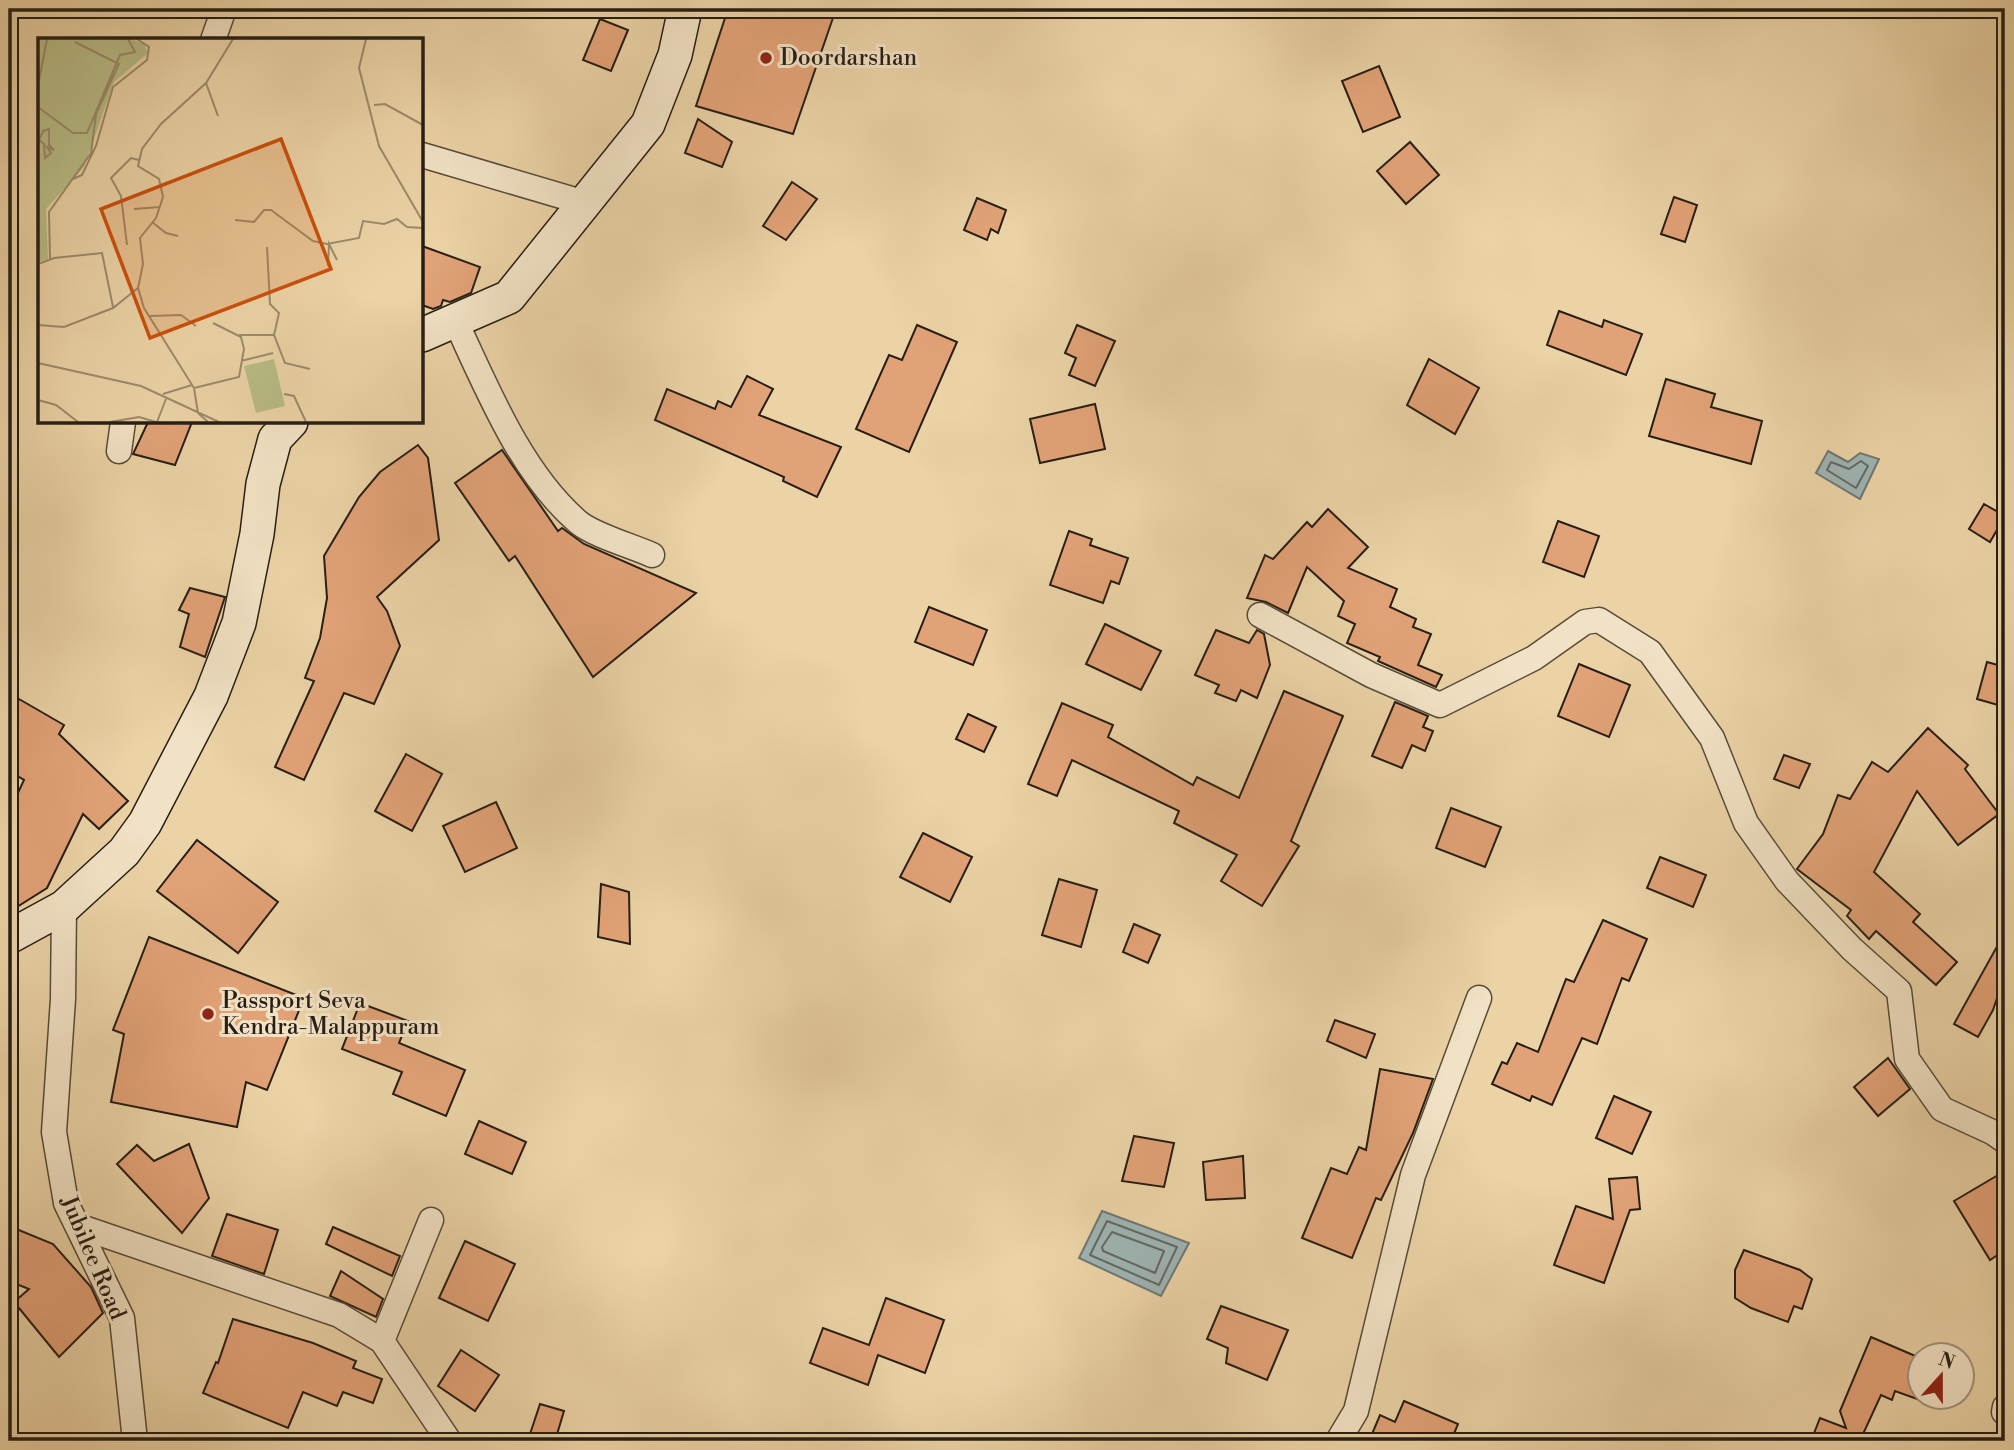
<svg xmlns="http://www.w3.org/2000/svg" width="2014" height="1450" font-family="'Libre Bodoni',serif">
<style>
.water{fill:#9eb4b3;stroke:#6e7874;stroke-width:2}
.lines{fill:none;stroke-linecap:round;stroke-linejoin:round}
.shore{stroke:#626964;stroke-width:2}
.building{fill:#e2a277;stroke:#261e15;stroke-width:2}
.minor-casing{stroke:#574b39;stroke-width:27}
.secondary-casing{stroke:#261e15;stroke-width:36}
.minor{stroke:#f2e2c5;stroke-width:24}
.secondary{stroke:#f2e2c5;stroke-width:33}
.poi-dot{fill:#8f2418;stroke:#f2e2c5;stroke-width:2.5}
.labels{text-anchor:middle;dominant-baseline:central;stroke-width:6;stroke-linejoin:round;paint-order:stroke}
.poi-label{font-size:23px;fill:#261e15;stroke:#f2e2c5;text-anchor:start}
.street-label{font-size:23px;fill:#261e15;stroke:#f2e2c5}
.inset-road{fill:none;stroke:#9c8b6c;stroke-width:2}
.view{fill:#cb500d;fill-opacity:0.15;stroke:#cb500d;stroke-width:3.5}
.inset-edge{fill:none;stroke:#261e15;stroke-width:3.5}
</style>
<rect width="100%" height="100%" fill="#ebd3a6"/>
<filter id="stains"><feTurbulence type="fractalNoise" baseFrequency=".00286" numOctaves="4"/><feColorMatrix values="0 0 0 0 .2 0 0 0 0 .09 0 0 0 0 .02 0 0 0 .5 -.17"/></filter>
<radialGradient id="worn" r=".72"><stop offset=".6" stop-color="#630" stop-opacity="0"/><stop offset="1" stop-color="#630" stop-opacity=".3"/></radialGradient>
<g class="water">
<path d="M 1828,451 L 1848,462 L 1860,453 L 1879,459 L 1860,499 L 1816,473 Z"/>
<path d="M 1102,1211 L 1189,1243 L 1161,1296 L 1079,1258 Z"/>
</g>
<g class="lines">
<g class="shore">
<path d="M 1861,461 L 1868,466 L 1856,488 L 1827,470 L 1831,462 L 1849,469 Z"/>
<path d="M 1107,1221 L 1177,1247 L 1159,1285 L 1090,1255 Z"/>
<path d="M 1112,1232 L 1164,1251 L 1155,1273 L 1103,1251 L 1102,1247 Z"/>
</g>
</g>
<g class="building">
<path d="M 728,9 L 836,9 L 793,134 L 696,106 Z"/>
<path d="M 600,19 L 628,30 L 611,71 L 583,60 Z"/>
<path d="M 1379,66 L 1400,117 L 1363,132 L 1342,81 Z"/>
<path d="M 698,119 L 732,142 L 722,167 L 685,153 Z"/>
<path d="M 1410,142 L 1439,175 L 1406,204 L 1377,171 Z"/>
<path d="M 792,182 L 817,199 L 786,240 L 763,226 Z"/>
<path d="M 1674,197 L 1697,205 L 1685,242 L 1661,234 Z"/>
<path d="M 977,198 L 1006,210 L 998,233 L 991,229 L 987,240 L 964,230 Z"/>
<path d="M 422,246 L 480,267 L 471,293 L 450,302 L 443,300 L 441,306 L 433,309 L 422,305 Z"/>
<path d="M 1559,311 L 1602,327 L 1604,320 L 1642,334 L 1626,375 L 1547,345 Z"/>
<path d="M 917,325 L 957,342 L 909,452 L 856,429 L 889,355 L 902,360 Z"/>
<path d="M 1077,325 L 1115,341 L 1095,386 L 1069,375 L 1076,358 L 1065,353 Z"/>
<path d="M 1429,359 L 1479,388 L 1455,434 L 1407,405 Z"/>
<path d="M 747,376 L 773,389 L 759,415 L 841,447 L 817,497 L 783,481 L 784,477 L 655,420 L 667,389 L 715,409 L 718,401 L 731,407 Z"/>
<path d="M 1666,379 L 1715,394 L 1711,407 L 1762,421 L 1751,464 L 1649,436 Z"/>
<path d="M 1095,404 L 1105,449 L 1040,463 L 1030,419 Z"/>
<path d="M 148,422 L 192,422 L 175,465 L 133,454 Z"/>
<path d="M 418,445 L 428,458 L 439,540 L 377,597 L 387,611 L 400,646 L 374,704 L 344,693 L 304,780 L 275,767 L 314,681 L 305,678 L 320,638 L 327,598 L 324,556 L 359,497 L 380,472 Z"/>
<path d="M 502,450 L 558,531 L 562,528 L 584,544 L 696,593 L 593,677 L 515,556 L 509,561 L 455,483 Z"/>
<path d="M 1984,504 L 2005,516 L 1990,542 L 1969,529 Z"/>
<path d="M 1328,509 L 1368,547 L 1348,568 L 1397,589 L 1390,607 L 1416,619 L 1413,627 L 1431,634 L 1418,665 L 1442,675 L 1436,687 L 1378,661 L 1380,657 L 1347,643 L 1355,624 L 1338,616 L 1344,601 L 1307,567 L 1288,613 L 1266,602 L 1247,598 L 1265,555 L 1273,559 L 1307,522 L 1312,527 Z"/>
<path d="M 1558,521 L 1599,536 L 1584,577 L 1543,562 Z"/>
<path d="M 1069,531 L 1092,539 L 1090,545 L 1128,558 L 1119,584 L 1111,581 L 1103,603 L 1050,585 Z"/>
<path d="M 190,588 L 225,597 L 205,657 L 180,647 L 189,614 L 179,610 Z"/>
<path d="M 929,607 L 987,630 L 973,665 L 915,642 Z"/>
<path d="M 1105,624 L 1161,651 L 1141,690 L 1086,664 Z"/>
<path d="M 1216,630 L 1249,643 L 1257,630 L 1264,634 L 1270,665 L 1257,698 L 1241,690 L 1236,701 L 1215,693 L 1219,685 L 1195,675 Z"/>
<path d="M 1987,662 L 2005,667 L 2005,707 L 1977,699 Z"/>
<path d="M 1579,664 L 1630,685 L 1609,737 L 1558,716 Z"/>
<path d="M 1284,691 L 1343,716 L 1291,841 L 1299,846 L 1262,906 L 1221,881 L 1237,855 L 1174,823 L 1179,811 L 1072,760 L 1057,796 L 1028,784 L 1062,703 L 1113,725 L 1108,737 L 1193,785 L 1197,777 L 1239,798 Z"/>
<path d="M 19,699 L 64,725 L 59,734 L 128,801 L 99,829 L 83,814 L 47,888 L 9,912 L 9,812 L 24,780 L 9,771 L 9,717 Z"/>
<path d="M 1395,702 L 1428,716 L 1423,727 L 1433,731 L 1425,751 L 1412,745 L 1402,768 L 1372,756 Z"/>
<path d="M 968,714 L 996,727 L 984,752 L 956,739 Z"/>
<path d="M 1928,728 L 1968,765 L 1965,769 L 1999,814 L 1958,845 L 1917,791 L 1874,872 L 1920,914 L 1913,922 L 1957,962 L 1936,985 L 1876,931 L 1869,939 L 1847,916 L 1851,910 L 1797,869 L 1823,834 L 1838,795 L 1850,799 L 1872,762 L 1888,772 Z"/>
<path d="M 406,754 L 442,774 L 412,831 L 375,811 Z"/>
<path d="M 1784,755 L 1810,764 L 1799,788 L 1774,779 Z"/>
<path d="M 496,802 L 517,848 L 465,872 L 443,826 Z"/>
<path d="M 1451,808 L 1501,827 L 1485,867 L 1436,848 Z"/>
<path d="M 923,833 L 972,857 L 950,902 L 900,877 Z"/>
<path d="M 197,840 L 278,902 L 238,953 L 157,891 Z"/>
<path d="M 1660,857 L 1706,875 L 1693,907 L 1647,888 Z"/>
<path d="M 1059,879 L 1097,890 L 1081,947 L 1042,935 Z"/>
<path d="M 601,884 L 629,892 L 630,944 L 598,937 Z"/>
<path d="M 1603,920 L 1647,939 L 1629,981 L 1622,978 L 1597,1044 L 1582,1038 L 1552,1105 L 1532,1096 L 1530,1101 L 1492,1084 L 1502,1062 L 1507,1064 L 1517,1043 L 1538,1052 L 1566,979 L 1574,982 Z"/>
<path d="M 1134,924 L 1160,935 L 1148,963 L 1123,952 Z"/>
<path d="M 2005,932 L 2005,974 L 1993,1010 L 1978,1037 L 1954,1024 Z"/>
<path d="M 149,937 L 304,998 L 267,1090 L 246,1082 L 237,1127 L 111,1102 L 124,1034 L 113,1030 Z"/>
<path d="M 360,1003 L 408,1021 L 399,1043 L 465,1070 L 446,1116 L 393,1094 L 402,1072 L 342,1049 Z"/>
<path d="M 1335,1020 L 1375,1034 L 1366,1058 L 1327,1041 Z"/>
<path d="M 1888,1058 L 1910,1089 L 1878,1116 L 1854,1087 Z"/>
<path d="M 1380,1069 L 1433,1079 L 1413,1133 L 1381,1200 L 1376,1198 L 1352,1258 L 1302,1238 L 1331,1168 L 1347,1174 L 1359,1147 L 1366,1150 Z"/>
<path d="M 1614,1096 L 1651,1112 L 1632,1154 L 1596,1138 Z"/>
<path d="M 479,1121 L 526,1142 L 512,1174 L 465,1154 Z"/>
<path d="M 1134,1136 L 1174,1143 L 1164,1187 L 1122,1181 Z"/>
<path d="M 189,1144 L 209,1198 L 182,1233 L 117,1164 L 137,1145 L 154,1161 Z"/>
<path d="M 1243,1156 L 1245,1198 L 1206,1200 L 1203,1162 Z"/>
<path d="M 2005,1171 L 2005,1250 L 1990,1260 L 1954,1201 Z"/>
<path d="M 1637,1177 L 1640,1209 L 1630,1210 L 1604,1283 L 1554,1265 L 1576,1206 L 1613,1219 L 1609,1179 Z"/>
<path d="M 227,1214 L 278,1230 L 264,1274 L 212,1256 Z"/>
<path d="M 9,1226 L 53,1244 L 91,1287 L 103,1313 L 59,1357 L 14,1302 L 29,1289 L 9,1281 Z"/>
<path d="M 333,1227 L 400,1256 L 392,1276 L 326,1244 Z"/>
<path d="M 465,1241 L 515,1264 L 488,1321 L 439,1298 Z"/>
<path d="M 1744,1250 L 1800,1270 L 1812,1279 L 1802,1309 L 1794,1306 L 1788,1322 L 1751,1308 L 1735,1298 L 1735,1270 Z"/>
<path d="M 341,1271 L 383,1299 L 376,1317 L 330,1296 Z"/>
<path d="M 886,1298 L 944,1320 L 925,1373 L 878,1355 L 868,1385 L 810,1363 L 823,1328 L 869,1345 Z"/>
<path d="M 1221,1306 L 1288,1330 L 1267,1380 L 1226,1363 L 1228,1348 L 1207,1339 Z"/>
<path d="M 233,1319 L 313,1343 L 356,1361 L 353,1368 L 382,1379 L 373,1403 L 343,1392 L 337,1406 L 303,1392 L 288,1428 L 203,1393 L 216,1362 L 218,1363 Z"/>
<path d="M 1871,1337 L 1920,1358 L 1920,1400 L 1895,1391 L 1892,1400 L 1881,1395 L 1863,1434 L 1876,1441 L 1811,1441 L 1820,1418 L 1846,1428 L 1840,1411 Z"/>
<path d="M 461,1350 L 499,1375 L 475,1411 L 438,1386 Z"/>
<path d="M 1404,1401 L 1458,1424 L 1451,1441 L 1369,1441 L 1380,1415 L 1395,1422 Z"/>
<path d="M 540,1404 L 564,1411 L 555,1441 L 530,1434 Z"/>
</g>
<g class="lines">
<g class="minor-casing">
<g id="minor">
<path d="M 213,40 L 224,9"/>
<path d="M 422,155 L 585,203"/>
<path d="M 455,320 C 487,388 520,472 578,522 C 593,535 632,546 652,555"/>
<path d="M 119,451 L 123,422"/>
<path d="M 1260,615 L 1371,675 L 1440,705 L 1534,658 L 1585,622 L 1599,620 L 1650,652 L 1712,738 L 1746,823 L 1787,881 L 1852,949 L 1899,991 L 1907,1059 L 1942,1109 L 1992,1132 L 2005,1141"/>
<path d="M 64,907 L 63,999 L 54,1132 L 66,1203 L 122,1318 L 135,1441"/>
<path d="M 78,1226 L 339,1315 L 382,1341 L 449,1441"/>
<path d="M 382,1341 L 431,1220"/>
<path d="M 2004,1412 L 2005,1407"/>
<path d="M 1338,1441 L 1356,1411 L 1413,1175 L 1479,998"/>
</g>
</g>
<g class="secondary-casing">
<g id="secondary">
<path d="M 422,335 L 509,297 L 648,124 L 675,55 L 685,9"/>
<path d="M 9,937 L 64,907 L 124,852 L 145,823 L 211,696 L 239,623 L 257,534 L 263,484 L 275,439 L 291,422"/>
</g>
</g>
<use href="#minor" class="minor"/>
<use href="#secondary" class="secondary"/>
</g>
<g class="poi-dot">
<circle cx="766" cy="58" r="7"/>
<circle cx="208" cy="1014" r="7"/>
</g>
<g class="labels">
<g class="poi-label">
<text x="780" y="58">Doordarshan</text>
<text x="222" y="1001">Passport Seva<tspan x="222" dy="26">Kendra-Malappuram</tspan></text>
</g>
<g class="street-label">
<text transform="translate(93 1258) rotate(67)">Jubilee Road</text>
</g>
</g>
<g transform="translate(38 38)">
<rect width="385" height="385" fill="#ebd3a6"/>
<path d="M 0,1 L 93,1 L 106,6 L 110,15 L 76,44 L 46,129 L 8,171 L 10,221 L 0,224 ZM 236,321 L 247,368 L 218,375 L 206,328 Z" fill="#b8bc86"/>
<path class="inset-road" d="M 328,1 L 321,30 L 341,108 L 385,184M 168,45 L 180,78M 0,48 L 9,1M 336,67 L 347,66 L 385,87M 0,69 L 35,95 L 49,95 L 82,17 L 97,14 L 90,1M 0,100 L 1,102 L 6,106 L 7,120 L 13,115 L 9,109 L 16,112 L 11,107 L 11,91 L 5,93 L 1,102M 35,141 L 44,137 L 58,108 L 75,49 L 109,22 L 111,9 L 99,1M 96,171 L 122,169M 197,182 L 216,184 L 226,172 L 233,172 L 275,203 L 289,206 L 321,200 L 325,183 L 346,186 L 359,181 L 369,189 L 385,190M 114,184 L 128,195 L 140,198M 89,207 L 83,158 L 73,140 L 93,120 L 101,122M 229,209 L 232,266 L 241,275 L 236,297M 12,221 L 11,174 L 53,115 L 58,76 L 81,26 L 37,4M 0,226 L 16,220 L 64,215 L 75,269M 290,228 L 291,206 L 299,222M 100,250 L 106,270 L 156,350 L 160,375 L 170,384M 112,278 L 143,277 L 158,288M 0,287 L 26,289 L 75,270 L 100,250 L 105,226 L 102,200 L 118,180 L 125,159 L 121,141 L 100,128 L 104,111 L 123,86 L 168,45 L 195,1M 201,297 L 236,297 L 247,325 L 272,331M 203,323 L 235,315M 0,325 L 103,348 L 181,384M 156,350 L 201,339 L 206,311 L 203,299 L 175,285M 125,356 L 154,347M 246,356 L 256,358 L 268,384M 0,362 L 18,367 L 40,384M 72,384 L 101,379 L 118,384M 119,384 L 128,361"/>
<path class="view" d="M 243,101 L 293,231 L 112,300 L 63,171 Z"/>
<rect width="385" height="385" class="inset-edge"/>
</g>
<rect width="2014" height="1450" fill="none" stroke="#ebd3a6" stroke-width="35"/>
<rect x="10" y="10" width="1993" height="1429" fill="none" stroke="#261e15" stroke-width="3.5"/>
<rect x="18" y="18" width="1979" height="1415" fill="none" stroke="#261e15" stroke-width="2"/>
<g transform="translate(1941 1376) rotate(21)"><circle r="33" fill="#f2e2c5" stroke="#a0947f" stroke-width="2"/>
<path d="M0-5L12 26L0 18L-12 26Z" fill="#8f2418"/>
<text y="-10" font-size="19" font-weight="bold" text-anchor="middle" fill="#261e15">N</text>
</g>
<rect width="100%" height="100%" filter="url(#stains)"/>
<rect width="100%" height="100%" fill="url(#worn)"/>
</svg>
